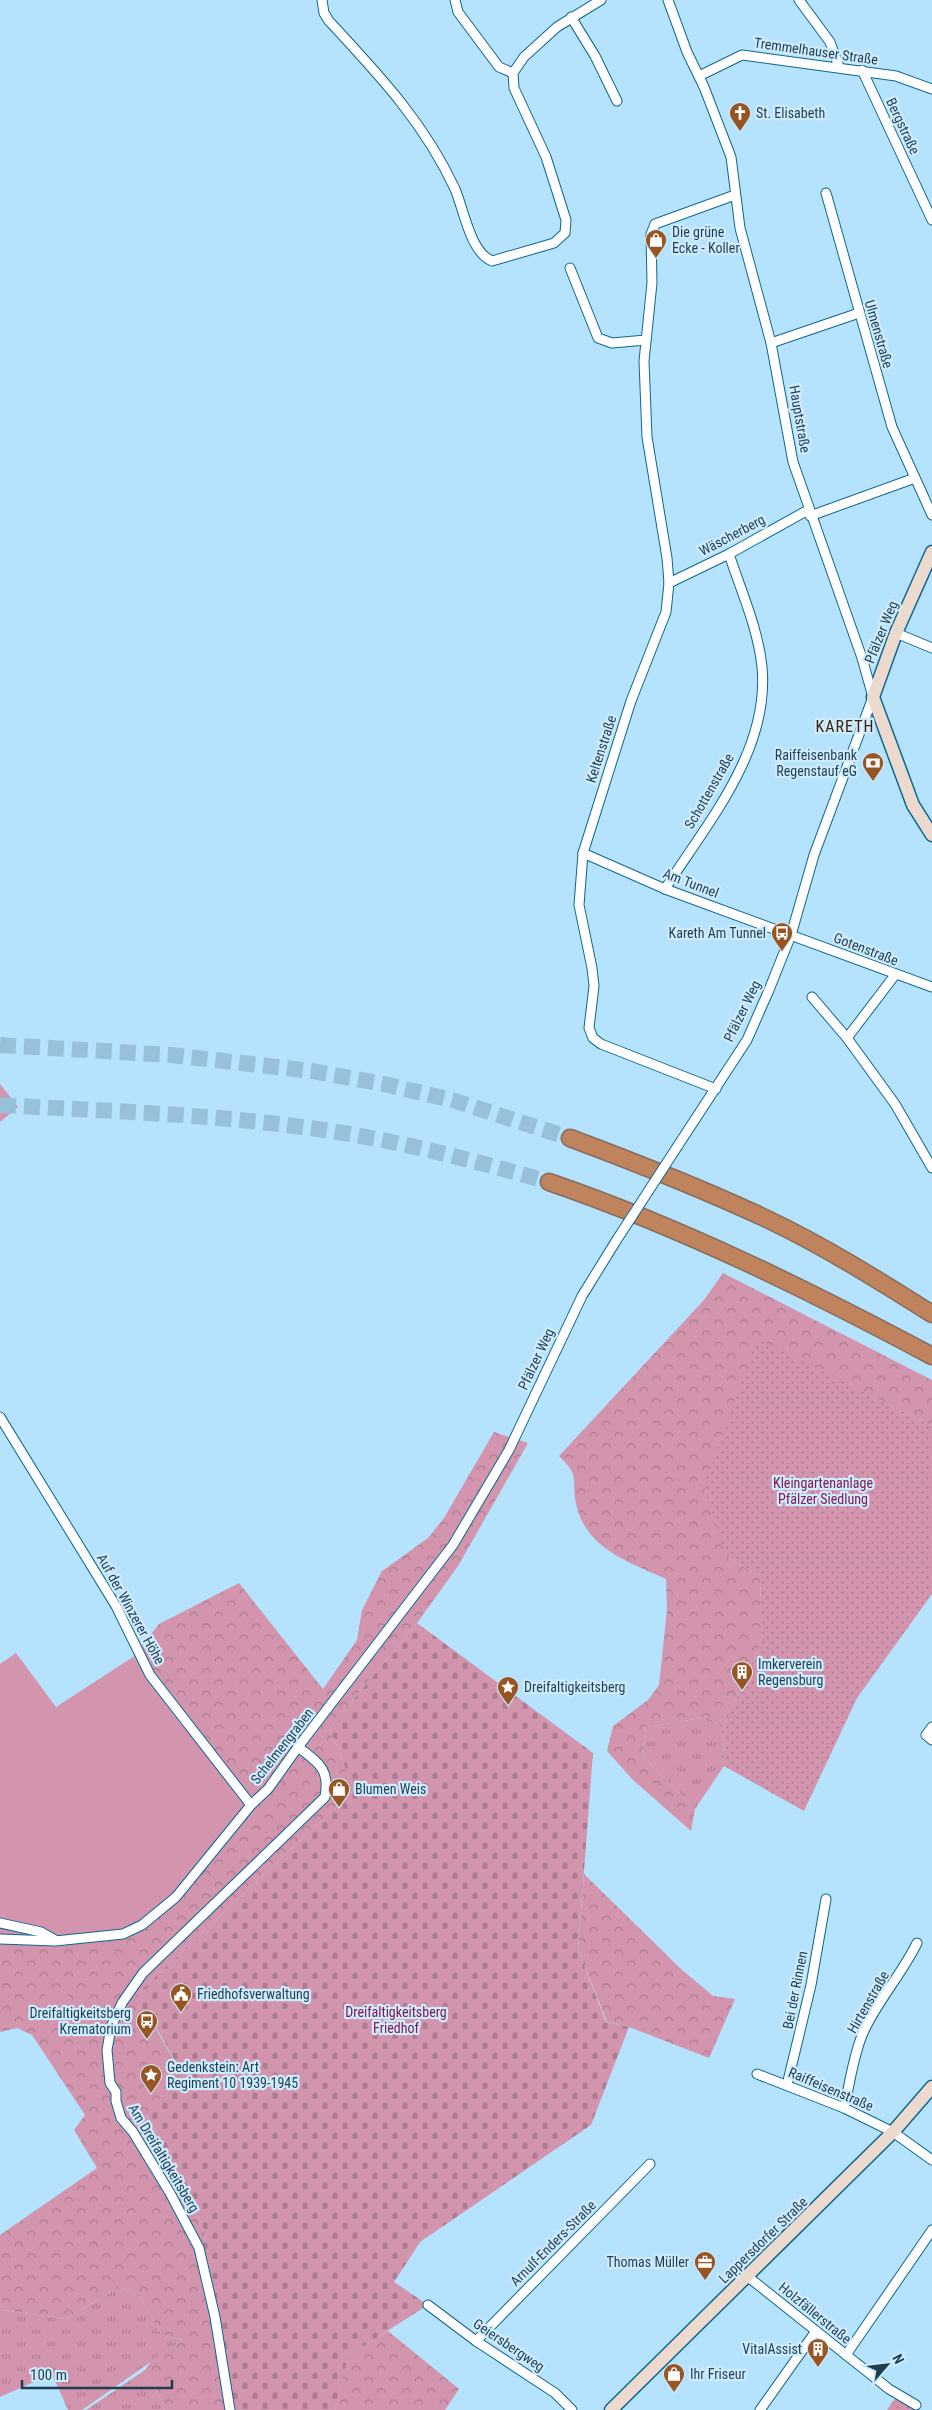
<svg xmlns="http://www.w3.org/2000/svg" width="932" height="2410" font-family="'Roboto Condensed',sans-serif">
<style>
.grass{fill:url(#grass-tufts)}
.forest{fill:url(#forest-crowns)}
.cemetery{fill:url(#cemetery-stones)}
.park{fill:#d395ad}
.garden{fill:url(#garden-dots)}
.lines{fill:none;stroke-linecap:round;stroke-linejoin:round}
.highway-tunnel{stroke:#97c1da;stroke-width:16;stroke-dasharray:16 8;stroke-linecap:butt}
.street-casing{stroke:#0e678e;stroke-width:11}
.secondary-casing{stroke:#0e678e;stroke-width:15}
.highway-casing{stroke:#876c59;stroke-width:19}
.street{stroke:#fff;stroke-width:9}
.secondary{stroke:#ecdace;stroke-width:12}
.highway{stroke:#bf845d;stroke-width:16}
.street-bridge-casing{stroke:#0e678e;stroke-width:11;stroke-linecap:butt}
.street-bridge{stroke:#fff;stroke-width:9}
.labels{text-anchor:middle;dominant-baseline:central;stroke-width:4.5;stroke-linejoin:round;paint-order:stroke}
.street-label{font-size:14px;fill:#1f3f51;stroke:#cfecfe}
.poi-label{font-size:14px;fill:#1f3f51;stroke:#cfecfe;text-anchor:start}
.park-label{font-size:14px;fill:#801a4f;stroke:#cfecfe}
.quarter-label{font-size:16px;letter-spacing:1px;fill:#3f2008;stroke:#cfecfe}
</style>
<defs>
<pattern id="grass-tufts" width="24" height="20" patternUnits="userSpaceOnUse" patternTransform="scale(1.25)"><rect width="24" height="20" fill="#d395ad"/><path d="M3 7l-1-3M5 7V3M7 7l1-3M15 17l-1-3M17 17v-4M19 17l1-3" fill="none" stroke="#ab7b8f"/></pattern>
<pattern id="forest-crowns" width="20" height="18" patternUnits="userSpaceOnUse" patternTransform="scale(1.25)"><rect width="20" height="18" fill="#d395ad"/><path d="M2 6a3 3 0 1 1 6 0M12 15a3 3 0 1 1 6 0" fill="none" stroke="#ab7b8f"/></pattern>
<pattern id="cemetery-stones" width="16" height="16" patternUnits="userSpaceOnUse" patternTransform="scale(1.25)"><rect width="16" height="16" fill="#d395ad"/><path d="M2 7V4a2 2 0 0 1 4 0v3zM10 15v-3a2 2 0 0 1 4 0v3z" fill="#ab7b8f"/></pattern>
<pattern id="garden-dots" width="8" height="8" patternUnits="userSpaceOnUse" patternTransform="scale(1.25)"><rect width="8" height="8" fill="#d395ad"/><path d="M2 2h.1M6 6h.1" fill="none" stroke="#ab7b8f" stroke-width="1.8" stroke-linecap="round"/></pattern>
</defs>
<rect width="100%" height="100%" fill="#b5e2fc"/>
<g class="grass">
<path d="M 708,1717 L 723,1728 L 724,1766 L 695,1809 L 642,1755 L 646,1727 Z"/>
<path d="M 119,2287 L 139,2295 L 162,2335 L 182,2340 L 82,2410 L 68,2410 L 52,2374 L 0,2397 L 0,2306 L 3,2310 L 66,2319 Z"/>
<path d="M 145,2370 L 155,2386 L 165,2410 L 86,2410 Z"/>
</g>
<g class="forest">
<path d="M 0,1084 L 18,1107 L 0,1122 Z"/>
<path d="M 723,1273 L 932,1380 L 932,1426 L 757,1339 L 726,1557 L 760,1576 L 762,1641 L 723,1728 L 708,1717 L 646,1727 L 642,1755 L 695,1809 L 691,1831 L 632,1779 L 607,1751 L 613,1726 L 648,1700 L 659,1685 L 667,1610 L 666,1579 C 629,1562 586,1549 576,1504 C 571,1478 581,1477 559,1456 L 704,1300 Z"/>
<path d="M 494,1432 L 528,1443 L 458,1566 L 417,1623 L 330,1728 L 354,1790 L 136,1995 L 182,2074 L 146,2115 L 187,2191 L 207,2236 L 202,2245 L 220,2317 L 231,2410 L 165,2410 L 155,2386 L 145,2370 L 152,2360 L 182,2340 L 162,2335 L 139,2295 L 119,2287 L 66,2319 L 3,2310 L 0,2306 L 0,2235 L 97,2168 L 74,2130 L 85,2115 L 32,2035 L 17,2028 L 0,2032 L 0,1906 L 175,1713 L 133,1657 L 159,1624 L 239,1583 L 323,1689 L 357,1640 L 362,1610 L 382,1571 L 428,1538 L 444,1518 Z"/>
<path d="M 584,1874 L 681,1969 L 713,1996 L 735,1999 L 709,2058 L 629,2027 L 607,2022 L 578,1949 Z"/>
<path d="M 388,2331 L 459,2389 L 445,2410 L 335,2410 L 347,2356 Z"/>
</g>
<path class="cemetery" d="M 417,1623 L 593,1753 L 578,1949 L 606,2022 L 629,2027 L 591,2125 L 420,2242 L 394,2282 L 428,2305 L 348,2356 L 335,2410 L 231,2410 L 220,2317 L 202,2245 L 207,2236 L 187,2191 L 146,2114 L 182,2073 L 150,2017 L 146,2018 L 136,1995 L 354,1790 L 330,1728 Z"/>
<g class="park">
<path d="M 16,1653 L 56,1707 L 133,1657 L 243,1802 L 235,1825 L 144,1921 L 121,1932 L 83,1938 L 59,1936 L 0,1923 L 0,1664 Z"/>
<path d="M 61,1987 L 66,1989 L 76,2013 L 67,2019 L 65,2025 L 50,2013 L 42,1998 Z"/>
</g>
<g class="garden">
<path d="M 757,1338 L 932,1426 L 932,1594 L 857,1698 L 804,1811 L 724,1766 L 723,1728 L 762,1641 L 760,1576 L 726,1557 L 704,1486 Z"/>
<path d="M 896,2397 L 916,2410 L 887,2410 Z"/>
</g>
<g class="lines">
<g class="highway-tunnel">
<path d="M 0,1045 L 171,1055 L 312,1071 L 384,1084 L 452,1100 L 570,1138"/>
<path d="M 0,1105 C 106,1111 212,1114 317,1129 C 396,1140 473,1160 549,1182"/>
</g>
<g class="street-casing">
<g id="street">
<path d="M 322,0 L 324,13 L 329,21 C 378,74 424,122 455,189 C 464,210 470,252 492,261 L 554,243 L 565,233 L 566,220 L 546,157 L 514,88 L 513,73 L 524,57 L 557,27 L 601,0"/>
<path d="M 455,0 L 458,12 L 499,67 L 513,73"/>
<path d="M 668,0 L 687,52 L 704,87 L 731,157 L 740,228 L 771,343 L 793,462 L 862,658 L 873,697 L 814,855 L 791,935 L 769,990 L 747,1040 L 677,1147"/>
<path d="M 799,0 L 830,42 L 839,67"/>
<path d="M 571,17 L 595,56 L 617,101"/>
<path d="M 862,70 L 932,220"/>
<path d="M 699,76 L 742,55 L 896,76 L 932,89"/>
<path d="M 826,193 L 892,427 L 932,515"/>
<path d="M 570,268 L 598,338 L 612,343 L 646,340"/>
<path d="M 771,343 L 859,313"/>
<path d="M 810,516 L 915,478"/>
<path d="M 669,583 L 729,554 L 808,510"/>
<path d="M 896,633 L 932,648"/>
<path d="M 583,853 L 665,889 L 932,987"/>
<path d="M 665,889 C 707,823 770,751 762,667 C 758,628 741,591 729,554"/>
<path d="M 895,975 L 847,1038 L 895,1104 L 932,1168"/>
<path d="M 812,997 L 847,1038"/>
<path d="M 716,1089 L 601,1044 L 593,1038 L 589,1028 L 594,986 L 592,968 L 579,905 L 583,853 L 631,701 L 666,612 L 669,583 L 667,558 L 647,437 L 644,361 L 652,283 L 651,234 L 655,224 L 735,195"/>
<path d="M 0,1417 L 116,1606 L 150,1675 L 251,1805"/>
<path d="M 932,1727 L 926,1735 L 932,1740"/>
<path d="M 0,1923 L 41,1932 L 55,1940"/>
<path d="M 0,1939 L 55,1941 L 123,1934 L 142,1925 L 176,1897 L 251,1805 L 268,1789 L 298,1747 L 453,1545 L 509,1450 L 582,1296 L 616,1241"/>
<path d="M 757,2074 L 844,2108 L 893,2132 L 932,2160"/>
<path d="M 787,2085 L 811,1985 L 826,1899"/>
<path d="M 844,2108 C 850,2083 853,2056 863,2033 C 876,2003 902,1974 917,1943"/>
<path d="M 747,2276 L 889,2389 L 916,2405"/>
<path d="M 428,2305 L 476,2341 L 555,2393 L 572,2410"/>
<path d="M 476,2341 L 650,2164"/>
<path d="M 846,2355 L 932,2230"/>
<path d="M 230,2410 L 215,2317 L 199,2248 L 170,2193 L 133,2132 L 121,2118 L 116,2101 L 116,2092 L 110,2083 L 107,2050 L 111,2027 L 122,2003 L 143,1973 L 325,1797 C 330,1769 319,1763 298,1747"/>
<path d="M 760,2410 L 816,2331"/>
</g>
</g>
<g class="secondary-casing">
<g id="secondary">
<path d="M 932,552 L 896,633 L 873,697 L 913,805 L 932,835"/>
<path d="M 611,2410 L 893,2132 L 932,2087"/>
</g>
</g>
<g class="highway-casing">
<g id="highway">
<path d="M 570,1138 C 637,1163 703,1189 767,1219 C 824,1246 878,1280 932,1314"/>
<path d="M 549,1182 C 683,1228 808,1290 932,1356"/>
</g>
</g>
<use href="#street" class="street"/>
<use href="#secondary" class="secondary"/>
<use href="#highway" class="highway"/>
<g class="street-bridge-casing">
<path id="street-bridge" d="M 616,1241 L 677,1147"/>
</g>
<use href="#street-bridge" class="street-bridge"/>
</g>
<defs>
<g id="church-pin" transform="scale(1.125)"><path d="M0 17L-7.5 6A9.5 9.5 0 1 1 7.5 6Z" fill="#975523" stroke="#cfecfe"/><path d="M-1.2-6h2.4v3.5h3.3v2.4h-3.3V6h-2.4V-.1h-3.3v-2.4h3.3Z" fill="#fff"/></g>
<g id="shop-pin" transform="scale(1.125)"><path d="M0 17L-7.5 6A9.5 9.5 0 1 1 7.5 6Z" fill="#975523" stroke="#cfecfe"/><path d="M-5-2.5h2.3a2.7 3.5 0 0 1 5.4 0H5L5.5 6h-11ZM-1.5-2.5h3a1.5 2.3 0 0 0-3 0Z" fill="#fff"/></g>
<g id="bank-pin" transform="scale(1.125)"><path d="M0 17L-7.5 6A9.5 9.5 0 1 1 7.5 6Z" fill="#975523" stroke="#cfecfe"/><path d="M-6-4H6V4H-6ZM0-2.3a2.3 2.3 0 1 0 0 4.6a2.3 2.3 0 1 0 0-4.6Z" fill="#fff"/></g>
<g id="bus-pin" transform="scale(1.125)"><path d="M0 17L-7.5 6A9.5 9.5 0 1 1 7.5 6Z" fill="#975523" stroke="#cfecfe"/><path d="M-5-6H5V4H4V6H2V4H-2V6H-4V4H-5ZM-3.5-4V0h7V-4ZM-3.5 1.2v1.5H-2V1.2ZM2 1.2v1.5H3.5V1.2Z" fill="#fff"/></g>
<g id="building-pin" transform="scale(1.125)"><path d="M0 17L-7.5 6A9.5 9.5 0 1 1 7.5 6Z" fill="#975523" stroke="#cfecfe"/><path d="M-4-6H4V6H1V3H-1V6H-4ZM-2.5-4.3h1.7v1.8h-1.7ZM.8-4.3h1.7v1.8H.8ZM-2.5-1h1.7V.8h-1.7ZM.8-1h1.7V.8H.8Z" fill="#fff"/></g>
<g id="sight-pin" transform="scale(1.125)"><path d="M0 17L-7.5 6A9.5 9.5 0 1 1 7.5 6Z" fill="#975523" stroke="#cfecfe"/><path d="M0-6L1.8-2.2L6-1.7L2.9 1.2L3.7 5.4L0 3.3L-3.7 5.4L-2.9 1.2L-6-1.7L-1.8-2.2Z" fill="#fff"/></g>
<g id="civic-pin" transform="scale(1.125)"><path d="M0 17L-7.5 6A9.5 9.5 0 1 1 7.5 6Z" fill="#975523" stroke="#cfecfe"/><path d="M-.6-6.5H3V-4.5H.6V-3L4-1V1h2V6H-6V1h2V-1L-.6-3ZM-1.2 2.5V6h2.4V2.5Z" fill="#fff"/></g>
<g id="office-pin" transform="scale(1.125)"><path d="M0 17L-7.5 6A9.5 9.5 0 1 1 7.5 6Z" fill="#975523" stroke="#cfecfe"/><path d="M-6-3h4V-5.5h4V-3h4V5H-6ZM-1-4.5V-3h2v-1.5ZM-6 0V1H6V0Z" fill="#fff"/></g>
</defs>
<g fill-rule="evenodd">
<use href="#church-pin" x="740" y="113"/>
<use href="#shop-pin" x="656" y="240"/>
<use href="#bank-pin" x="873" y="763"/>
<use href="#bus-pin" x="782" y="933"/>
<use href="#building-pin" x="742" y="1672"/>
<use href="#sight-pin" x="508" y="1687"/>
<use href="#shop-pin" x="339" y="1789"/>
<use href="#civic-pin" x="181" y="1994"/>
<use href="#bus-pin" x="147" y="2021"/>
<use href="#sight-pin" x="151" y="2075"/>
<use href="#office-pin" x="705" y="2262"/>
<use href="#building-pin" x="818" y="2349"/>
<use href="#shop-pin" x="674" y="2374"/>
</g>
<g class="labels">
<g class="street-label">
<text transform="translate(816 51) rotate(8)">Tremmelhauser Straße</text>
<text transform="translate(903 126) rotate(65)">Bergstraße</text>
<text transform="translate(879 334) rotate(74)">Ulmenstraße</text>
<text transform="translate(800 419) rotate(80)">Hauptstraße</text>
<text transform="translate(732 535) rotate(-28)">Wäscherberg</text>
<text transform="translate(881 632) rotate(-68)">Pfälzer Weg</text>
<text transform="translate(601 749) rotate(-72)">Keltenstraße</text>
<text transform="translate(709 791) rotate(-60)">Schottenstraße</text>
<text transform="translate(691 883) rotate(21)">Am Tunnel</text>
<text transform="translate(866 949) rotate(21)">Gotenstraße</text>
<text transform="translate(742 1011) rotate(-64)">Pfälzer Weg</text>
<text transform="translate(536 1359) rotate(-65)">Pfälzer Weg</text>
<text transform="translate(131 1609) rotate(61)">Auf der Winzerer Höhe</text>
<text transform="translate(282 1746) rotate(-52)">Schelmengraben</text>
<text transform="translate(795 1990) rotate(-79)">Bei der Rinnen</text>
<text transform="translate(868 2002) rotate(-60)">Hirtenstraße</text>
<text transform="translate(831 2089) rotate(23)">Raiffeisenstraße</text>
<text transform="translate(164 2158) rotate(59)">Am Dreifaltigkeitsberg</text>
<text transform="translate(763 2240) rotate(-44)">Lappersdorfer Straße</text>
<text transform="translate(553 2243) rotate(-45)">Arnulf-Enders-Straße</text>
<text transform="translate(815 2313) rotate(39)">Holzfällerstraße</text>
<text transform="translate(509 2345) rotate(34)">Geiersbergweg</text>
</g>
<g class="poi-label">
<text x="756" y="113">St. Elisabeth</text>
<text x="672" y="232">Die grüne<tspan x="672" dy="16">Ecke - Koller</tspan></text>
<text x="857" y="755" text-anchor="end">Raiffeisenbank<tspan x="857" dy="16">Regenstauf eG</tspan></text>
<text x="766" y="933" text-anchor="end">Kareth Am Tunnel</text>
<text x="758" y="1664">Imkerverein<tspan x="758" dy="16">Regensburg</tspan></text>
<text x="524" y="1687">Dreifaltigkeitsberg</text>
<text x="355" y="1789">Blumen Weis</text>
<text x="197" y="1994">Friedhofsverwaltung</text>
<text x="131" y="2013" text-anchor="end">Dreifaltigkeitsberg<tspan x="131" dy="16">Krematorium</tspan></text>
<text x="167" y="2067">Gedenkstein: Art<tspan x="167" dy="16">Regiment 10 1939-1945</tspan></text>
<text x="689" y="2262" text-anchor="end">Thomas Müller</text>
<text x="802" y="2349" text-anchor="end">VitalAssist</text>
<text x="690" y="2374">Ihr Friseur</text>
</g>
<g class="park-label">
<text x="823" y="1483">Kleingartenanlage<tspan x="823" dy="16">Pfälzer Siedlung</tspan></text>
<text x="396" y="2012">Dreifaltigkeitsberg<tspan x="396" dy="16">Friedhof</tspan></text>
</g>
<g class="quarter-label">
<text x="845" y="726">KARETH</text>
</g>
</g>
<g transform="translate(887 2365) rotate(62)" stroke="#cfecfe" stroke-width="4" paint-order="stroke">
<path d="M0-4L9 19L0 12L-9 19Z" fill="#1f3f51"/>
<text y="-8" font-size="14" font-weight="bold" text-anchor="middle" fill="#1f3f51">N</text>
</g>
<path d="M22 2380v8h150v-8" fill="none" stroke="#1f3f51" stroke-width="2.5"/>
<text x="30" y="2380" font-size="15" fill="#1f3f51" stroke="#cfecfe" stroke-width="4" paint-order="stroke">100 m</text>
</svg>
